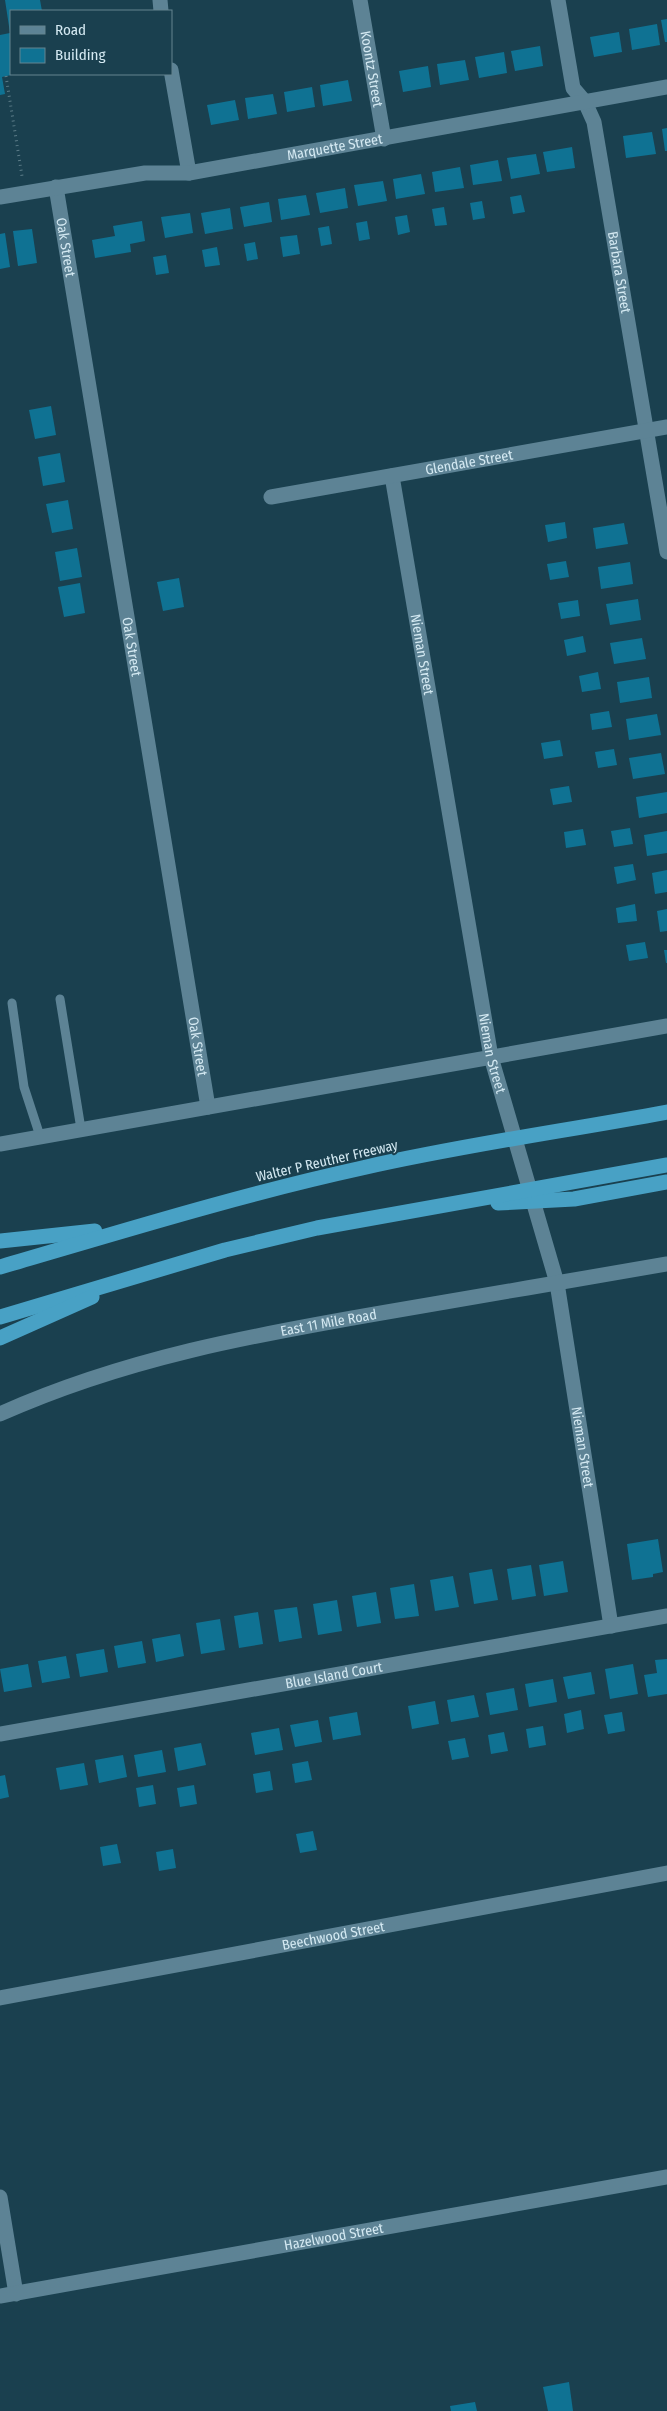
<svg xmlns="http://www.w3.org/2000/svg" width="667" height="2411" font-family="'Fira Sans Condensed',sans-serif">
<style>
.building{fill:#0f7293}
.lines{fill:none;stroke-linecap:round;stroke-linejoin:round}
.path{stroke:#5c7c88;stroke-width:3;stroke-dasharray:1 4;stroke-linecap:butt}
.lane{stroke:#5d8395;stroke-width:9}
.street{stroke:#5d8395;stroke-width:15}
.secondary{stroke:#5d8395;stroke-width:15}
.highway{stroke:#48a1c5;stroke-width:15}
.labels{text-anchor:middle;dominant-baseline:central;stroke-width:4;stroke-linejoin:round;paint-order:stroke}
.street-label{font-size:14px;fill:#d4e9f2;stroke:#1a404f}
</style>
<rect width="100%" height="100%" fill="#1a404f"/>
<g class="building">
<path d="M 5,0 L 40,0 L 42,11 L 11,11 L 11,75 L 2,77 L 5,94 L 0,95 L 0,35 L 10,33 Z"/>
<path d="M 667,19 L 667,42 L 665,42 L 661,20 Z"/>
<path d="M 657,24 L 660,45 L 632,50 L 629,29 Z"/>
<path d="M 619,32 L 622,52 L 594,57 L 590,37 Z"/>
<path d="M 540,46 L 543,66 L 515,71 L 511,51 Z"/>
<path d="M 504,52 L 507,73 L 479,78 L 475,57 Z"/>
<path d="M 465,60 L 469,80 L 440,85 L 437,64 Z"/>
<path d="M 428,66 L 431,87 L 403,92 L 399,71 Z"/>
<path d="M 348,80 L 352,101 L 323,106 L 320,85 Z"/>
<path d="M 312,87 L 315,107 L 287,112 L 284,92 Z"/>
<path d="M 273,94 L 277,114 L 248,119 L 245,98 Z"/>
<path d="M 235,100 L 239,120 L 211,125 L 207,105 Z"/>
<path d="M 667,128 L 667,151 L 665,151 L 662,129 Z"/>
<path d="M 652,132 L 656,154 L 626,158 L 623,136 Z"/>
<path d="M 572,147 L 575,168 L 547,172 L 543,152 Z"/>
<path d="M 536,154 L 540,174 L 511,179 L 507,158 Z"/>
<path d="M 498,160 L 502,181 L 473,185 L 470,165 Z"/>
<path d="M 460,167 L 464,188 L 435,192 L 432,172 Z"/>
<path d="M 421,174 L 425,194 L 396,199 L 393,179 Z"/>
<path d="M 383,181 L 387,201 L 358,206 L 354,185 Z"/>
<path d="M 345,188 L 348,208 L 320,213 L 316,193 Z"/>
<path d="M 306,195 L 310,215 L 281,220 L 278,199 Z"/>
<path d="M 521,195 L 525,212 L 513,214 L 510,197 Z"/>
<path d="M 482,201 L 485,218 L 473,220 L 470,203 Z"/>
<path d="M 269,202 L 272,222 L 244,227 L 240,207 Z"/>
<path d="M 444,207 L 447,225 L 435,226 L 432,209 Z"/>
<path d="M 230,208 L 233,229 L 205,234 L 201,213 Z"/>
<path d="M 190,213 L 193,233 L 165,238 L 161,217 Z"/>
<path d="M 407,215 L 410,232 L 398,235 L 395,217 Z"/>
<path d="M 142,221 L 145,241 L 130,244 L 131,252 L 95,258 L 92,240 L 115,236 L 113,226 Z"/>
<path d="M 367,221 L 370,239 L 359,241 L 356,223 Z"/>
<path d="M 329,226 L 332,244 L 321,246 L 318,228 Z"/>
<path d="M 32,229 L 37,263 L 18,266 L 13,231 Z"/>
<path d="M 5,233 L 10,267 L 0,269 L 0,234 Z"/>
<path d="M 297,235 L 300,254 L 283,257 L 280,237 Z"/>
<path d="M 255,242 L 258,259 L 247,261 L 244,244 Z"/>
<path d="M 217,247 L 220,265 L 205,267 L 202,250 Z"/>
<path d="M 166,255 L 169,273 L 156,275 L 153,257 Z"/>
<path d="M 51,406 L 56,435 L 35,439 L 29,410 Z"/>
<path d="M 60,453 L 65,482 L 43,486 L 38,457 Z"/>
<path d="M 68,500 L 73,529 L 52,533 L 46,504 Z"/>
<path d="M 565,522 L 567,538 L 548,542 L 545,525 Z"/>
<path d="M 624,523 L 628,544 L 596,549 L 593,528 Z"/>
<path d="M 77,548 L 82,577 L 60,581 L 55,552 Z"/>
<path d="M 566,561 L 569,577 L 550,580 L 547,564 Z"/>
<path d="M 630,562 L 633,584 L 601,589 L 598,567 Z"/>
<path d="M 179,578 L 184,607 L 163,611 L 157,582 Z"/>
<path d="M 80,583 L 85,613 L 64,617 L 58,587 Z"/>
<path d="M 638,599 L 641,620 L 610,625 L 606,604 Z"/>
<path d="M 578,600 L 580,616 L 561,619 L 558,603 Z"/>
<path d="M 583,636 L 586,652 L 567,656 L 564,640 Z"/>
<path d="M 642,638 L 646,659 L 614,664 L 610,643 Z"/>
<path d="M 598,672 L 601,689 L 582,692 L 579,676 Z"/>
<path d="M 649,677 L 652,698 L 620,703 L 617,682 Z"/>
<path d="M 609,711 L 612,727 L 592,730 L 590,714 Z"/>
<path d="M 657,714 L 661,735 L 629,740 L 626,719 Z"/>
<path d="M 560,740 L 563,756 L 544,759 L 541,743 Z"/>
<path d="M 614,749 L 617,765 L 598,768 L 595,752 Z"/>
<path d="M 661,753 L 665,774 L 633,779 L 629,758 Z"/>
<path d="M 569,786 L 572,802 L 553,805 L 550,789 Z"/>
<path d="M 667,792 L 667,813 L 639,818 L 636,797 Z"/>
<path d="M 630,828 L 633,844 L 614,847 L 611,831 Z"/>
<path d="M 583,829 L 586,845 L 566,848 L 564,832 Z"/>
<path d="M 667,831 L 667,853 L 647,856 L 644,835 Z"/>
<path d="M 633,864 L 636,880 L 617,884 L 614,867 Z"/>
<path d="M 667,870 L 667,892 L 655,894 L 652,873 Z"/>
<path d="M 635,904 L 637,921 L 618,923 L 616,908 Z"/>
<path d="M 667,909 L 667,931 L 660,932 L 657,911 Z"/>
<path d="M 645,942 L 648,958 L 629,961 L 626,945 Z"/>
<path d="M 664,950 L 667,950 L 667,963 L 666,963 Z"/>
<path d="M 658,1539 L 663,1572 L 653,1574 L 653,1577 L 632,1580 L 627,1544 Z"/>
<path d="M 563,1561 L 568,1592 L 544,1596 L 539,1565 Z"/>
<path d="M 531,1565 L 536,1596 L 512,1600 L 507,1569 Z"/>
<path d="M 492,1569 L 498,1600 L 474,1604 L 469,1573 Z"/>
<path d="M 453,1576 L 459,1607 L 435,1611 L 430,1580 Z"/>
<path d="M 414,1584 L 419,1616 L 395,1619 L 390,1588 Z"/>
<path d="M 376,1592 L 381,1623 L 357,1627 L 352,1596 Z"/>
<path d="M 337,1600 L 342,1631 L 318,1635 L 313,1604 Z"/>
<path d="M 297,1607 L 302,1638 L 279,1642 L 274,1610 Z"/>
<path d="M 258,1612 L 263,1644 L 239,1648 L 234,1616 Z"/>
<path d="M 220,1619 L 225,1650 L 201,1654 L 196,1623 Z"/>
<path d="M 180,1634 L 184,1656 L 156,1662 L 152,1639 Z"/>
<path d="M 142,1641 L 146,1663 L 118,1668 L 114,1646 Z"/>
<path d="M 104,1649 L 108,1672 L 80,1677 L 76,1654 Z"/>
<path d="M 66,1656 L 70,1678 L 42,1683 L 38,1661 Z"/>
<path d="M 667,1659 L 667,1694 L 648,1697 L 644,1675 L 657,1673 L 655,1660 Z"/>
<path d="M 28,1664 L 32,1687 L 4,1692 L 0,1669 Z"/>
<path d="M 633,1664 L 638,1694 L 610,1699 L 605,1669 Z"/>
<path d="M 591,1672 L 595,1694 L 568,1699 L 563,1677 Z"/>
<path d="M 553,1679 L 557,1702 L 529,1707 L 525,1684 Z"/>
<path d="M 514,1688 L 518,1710 L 490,1715 L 486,1693 Z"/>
<path d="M 474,1695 L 479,1717 L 451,1722 L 447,1700 Z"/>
<path d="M 435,1701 L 439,1724 L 412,1729 L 408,1706 Z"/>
<path d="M 581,1710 L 584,1729 L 567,1733 L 564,1714 Z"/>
<path d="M 357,1712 L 361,1735 L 333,1740 L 329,1717 Z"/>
<path d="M 622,1712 L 625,1731 L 608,1734 L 604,1715 Z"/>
<path d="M 318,1720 L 322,1742 L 295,1747 L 290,1725 Z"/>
<path d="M 543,1726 L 546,1745 L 529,1748 L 526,1729 Z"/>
<path d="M 279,1728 L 283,1750 L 255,1755 L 251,1733 Z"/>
<path d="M 504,1732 L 508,1751 L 491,1754 L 488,1735 Z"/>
<path d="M 465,1738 L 469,1757 L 452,1760 L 448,1741 Z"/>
<path d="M 201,1743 L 206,1765 L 178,1771 L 174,1748 Z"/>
<path d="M 162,1750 L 166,1772 L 138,1777 L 134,1755 Z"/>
<path d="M 123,1755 L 127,1777 L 99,1783 L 95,1760 Z"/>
<path d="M 308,1761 L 312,1780 L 295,1783 L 292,1764 Z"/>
<path d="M 84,1763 L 88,1785 L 60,1790 L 56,1768 Z"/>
<path d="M 270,1771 L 273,1790 L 256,1793 L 253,1774 Z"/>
<path d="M 5,1775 L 9,1797 L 0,1799 L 0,1776 Z"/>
<path d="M 153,1785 L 156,1804 L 139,1807 L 136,1788 Z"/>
<path d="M 194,1785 L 197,1804 L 180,1807 L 177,1788 Z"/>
<path d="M 313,1831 L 317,1850 L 300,1853 L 296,1834 Z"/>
<path d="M 117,1844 L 121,1863 L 103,1866 L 100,1847 Z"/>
<path d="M 173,1849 L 176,1868 L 159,1871 L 156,1852 Z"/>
<path d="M 569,2382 L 573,2411 L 548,2411 L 543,2387 Z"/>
<path d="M 475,2402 L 477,2411 L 451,2411 L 450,2406 Z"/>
</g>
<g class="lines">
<path class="path" d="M 6,76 L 22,176"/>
<g class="lane">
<path d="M 60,999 L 81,1129"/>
<path d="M 12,1003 L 24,1087 L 40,1136"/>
</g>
<g class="street">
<path d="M 160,0 L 161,11"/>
<path id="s1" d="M 360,0 L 384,139"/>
<path id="s2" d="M 558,0 L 573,88 L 585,102 L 594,122 L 667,552"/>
<path d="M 171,70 L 189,173"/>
<path id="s3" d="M 56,187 L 208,1107"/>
<path id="s4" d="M 0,197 L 145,173 L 189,173 L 667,87"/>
<path id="s5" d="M 392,476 L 491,1057 L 557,1283 L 611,1626"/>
<path id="s6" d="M 271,497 L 667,427"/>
<path id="s7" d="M 0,1734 L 667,1616"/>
<path id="s8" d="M 0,1998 L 667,1873"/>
<path d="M 0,2197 L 16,2294"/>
<path id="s9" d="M 0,2296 L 667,2177"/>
</g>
<g class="secondary">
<path d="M 0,1144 L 667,1026"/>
<path id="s10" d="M 0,1414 C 125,1358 253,1335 387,1312 C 480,1296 574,1280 667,1264"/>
</g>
<g class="highway">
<path d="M 498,1203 L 574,1199 L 667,1182"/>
<path d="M 0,1241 L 95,1231"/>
<path d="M 0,1267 C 120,1232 239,1195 362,1168 C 462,1145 565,1131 667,1112"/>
<path d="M 0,1317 L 225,1250 L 317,1228 L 667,1165"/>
<path d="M 0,1338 L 92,1297"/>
</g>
</g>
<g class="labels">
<g class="street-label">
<text stroke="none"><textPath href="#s1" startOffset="70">Koontz Street</textPath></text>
<text stroke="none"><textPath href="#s4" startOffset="339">Marquette Street</textPath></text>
<text stroke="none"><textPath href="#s3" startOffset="61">Oak Street</textPath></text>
<text stroke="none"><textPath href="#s2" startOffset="282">Barbara Street</textPath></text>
<text stroke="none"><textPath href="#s6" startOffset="201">Glendale Street</textPath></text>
<text stroke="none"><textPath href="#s3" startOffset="466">Oak Street</textPath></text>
<text stroke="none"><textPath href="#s5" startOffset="181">Nieman Street</textPath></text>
<text stroke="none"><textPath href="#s3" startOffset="871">Oak Street</textPath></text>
<text stroke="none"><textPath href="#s5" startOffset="586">Nieman Street</textPath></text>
<text transform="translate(327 1161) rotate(-13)">Walter P Reuther Freeway</text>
<text stroke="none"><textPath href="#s10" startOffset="342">East 11 Mile Road</textPath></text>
<text stroke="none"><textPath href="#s5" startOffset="991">Nieman Street</textPath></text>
<text stroke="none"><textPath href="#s7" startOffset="339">Blue Island Court</textPath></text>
<text stroke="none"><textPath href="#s8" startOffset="339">Beechwood Street</textPath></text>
<text stroke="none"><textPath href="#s9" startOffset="339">Hazelwood Street</textPath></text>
</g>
</g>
<rect x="10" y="10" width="162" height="65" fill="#1a404f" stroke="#648490"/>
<rect x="20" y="26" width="25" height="8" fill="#5d8395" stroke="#648490"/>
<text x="55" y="35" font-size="15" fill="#d4e9f2">Road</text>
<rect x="20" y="48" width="25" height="15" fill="#0f7293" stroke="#648490"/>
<text x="55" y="60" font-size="15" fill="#d4e9f2">Building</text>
</svg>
